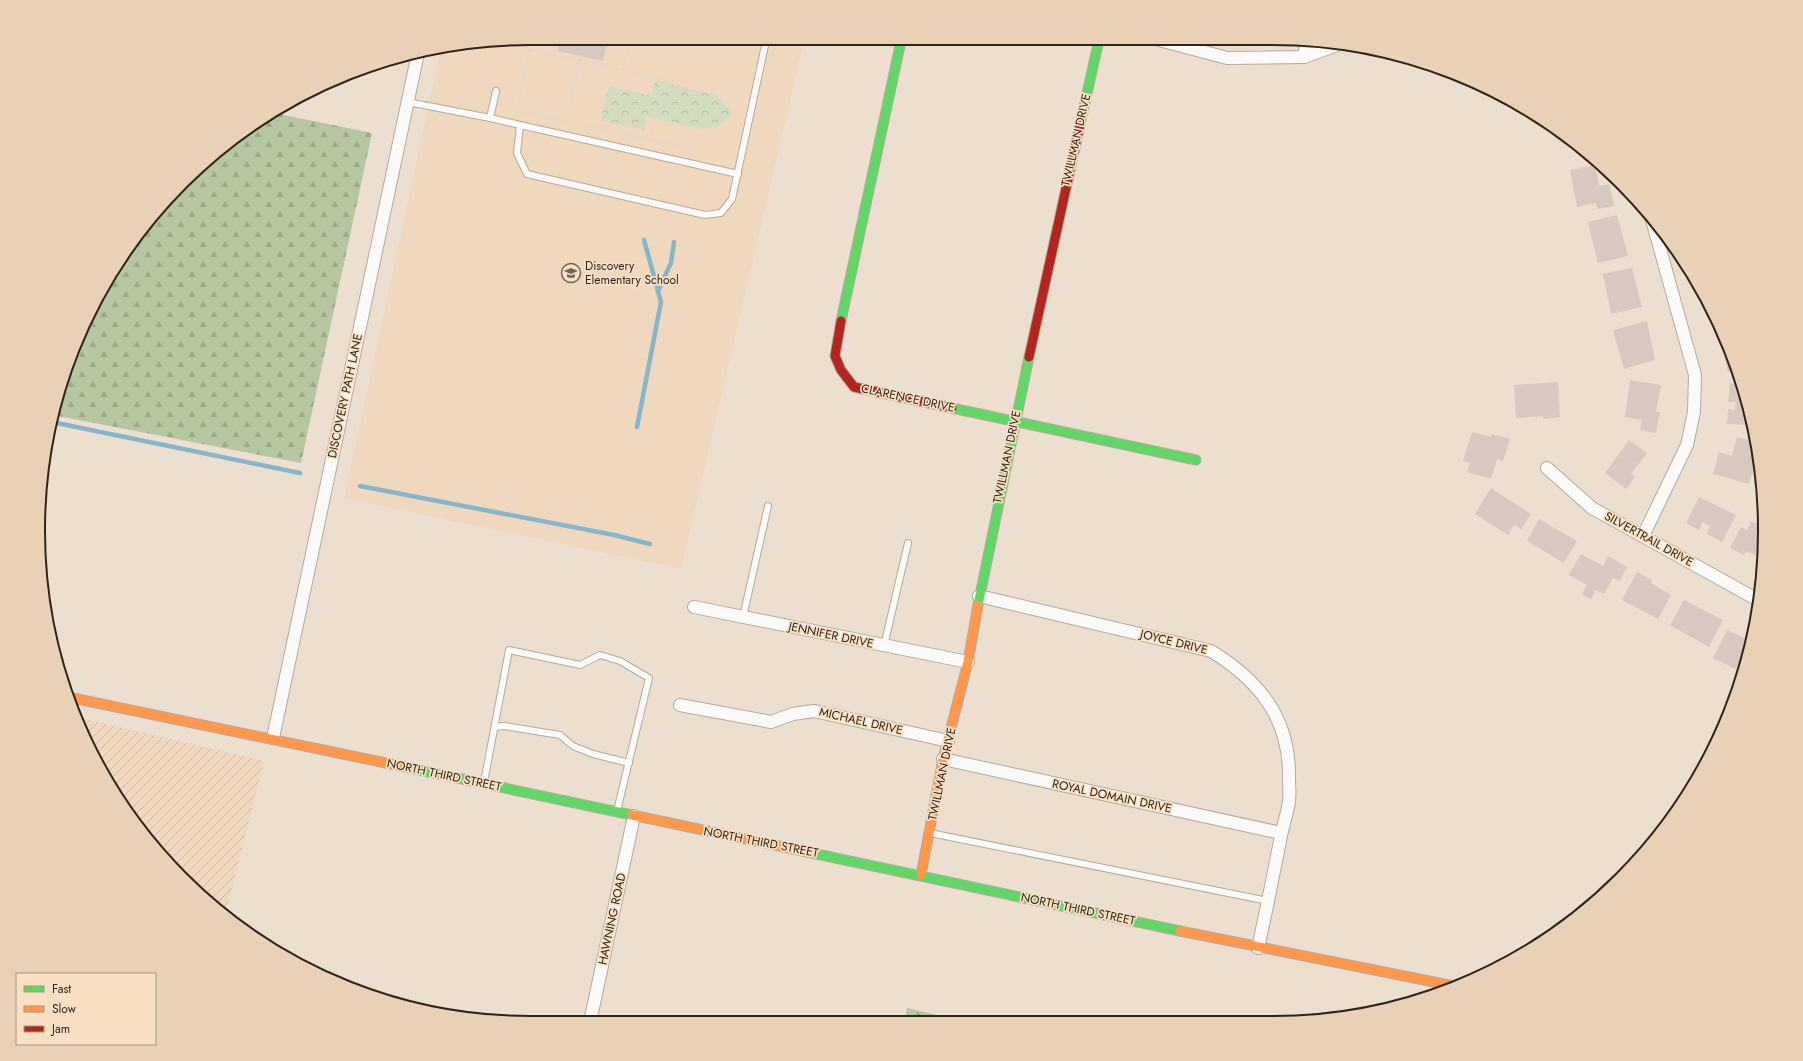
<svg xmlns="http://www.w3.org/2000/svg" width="1803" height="1061" font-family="Jost,sans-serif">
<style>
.built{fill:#efd8be}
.industrial{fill:url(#industrial-furrows)}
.forest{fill:url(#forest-firs)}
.park{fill:url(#park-crowns)}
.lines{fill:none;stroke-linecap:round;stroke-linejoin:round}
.stream{stroke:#86b6ca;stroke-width:4.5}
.building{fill:#d8c8c0}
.lane-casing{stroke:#b4aa9e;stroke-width:8}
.street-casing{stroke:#b4aa9e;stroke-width:14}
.fast-casing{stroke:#b4aa9e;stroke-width:11}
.slow-casing{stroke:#b4aa9e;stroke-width:11}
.jam-casing{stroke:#b4aa9e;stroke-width:11}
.path{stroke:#d9d5d0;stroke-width:2.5;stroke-dasharray:1 3;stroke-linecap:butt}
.lane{stroke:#fcfaf8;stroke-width:6}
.street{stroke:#fcfaf8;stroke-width:12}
.fast{stroke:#63d668;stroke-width:9}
.slow{stroke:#ff974d;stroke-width:9}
.jam{stroke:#b3261e;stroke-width:9}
.labels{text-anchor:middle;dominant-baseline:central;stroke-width:3.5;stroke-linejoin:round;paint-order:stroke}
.street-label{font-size:12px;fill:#2f251b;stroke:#f9e0c3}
.poi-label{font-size:12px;fill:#2f251b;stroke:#f9e0c3;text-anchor:start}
.rim{fill:none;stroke:#2f251b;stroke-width:2}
</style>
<defs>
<pattern id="industrial-furrows" width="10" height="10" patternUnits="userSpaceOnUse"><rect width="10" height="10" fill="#efd8be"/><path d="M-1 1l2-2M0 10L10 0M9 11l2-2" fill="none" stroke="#cdb9a3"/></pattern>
<pattern id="forest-firs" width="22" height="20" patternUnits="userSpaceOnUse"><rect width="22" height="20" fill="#b6c6a0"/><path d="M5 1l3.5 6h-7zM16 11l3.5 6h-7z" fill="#9daa89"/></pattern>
<pattern id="park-crowns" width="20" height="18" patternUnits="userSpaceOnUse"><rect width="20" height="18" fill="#d3dcc1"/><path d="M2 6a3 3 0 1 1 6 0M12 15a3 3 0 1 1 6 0" fill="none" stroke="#b5bda5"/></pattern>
</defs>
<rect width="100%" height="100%" fill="#ecdfd0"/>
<path class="built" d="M 804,41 L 681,569 L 344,498 L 441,48 L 466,42 Z"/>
<path class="industrial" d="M 77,717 L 264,761 L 225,916 L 206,901 L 140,830 L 104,777 Z"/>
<g class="forest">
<path d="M 274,113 L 372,133 L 301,463 L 53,415 L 55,403 L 89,313 L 121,257 L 182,182 L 231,140 Z"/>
<path d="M 907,1008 L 968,1022 L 904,1022 Z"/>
</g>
<path class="park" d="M 655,80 L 715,95 L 732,111 L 732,116 L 716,127 L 699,129 L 647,116 L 644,130 L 601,120 L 609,86 L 652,96 Z"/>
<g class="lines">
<g class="stream">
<path d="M 658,291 L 671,263 L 674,242"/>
<path d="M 52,422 L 300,473"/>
<path d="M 637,427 L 661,302 L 644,240"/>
<path d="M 360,486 L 614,535 L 650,544"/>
</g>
</g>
<g class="building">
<path d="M 559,42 L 607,42 L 603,61 L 558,51 Z"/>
<path d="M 1595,165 L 1599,186 L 1609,184 L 1614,206 L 1598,209 L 1596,203 L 1577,207 L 1570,170 Z"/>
<path d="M 1617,215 L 1628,256 L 1598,263 L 1588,222 Z"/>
<path d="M 1632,268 L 1642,307 L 1611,314 L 1603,274 Z"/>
<path d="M 1647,321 L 1655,360 L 1624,369 L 1613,330 Z"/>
<path d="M 1731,354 L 1736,371 L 1728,372 L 1724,355 Z"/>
<path d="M 1630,380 L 1661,385 L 1656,412 L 1660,412 L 1656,433 L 1640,430 L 1642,420 L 1625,417 Z"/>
<path d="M 1558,382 L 1560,417 L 1543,419 L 1543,416 L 1516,418 L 1514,385 Z"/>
<path d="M 1730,383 L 1740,384 L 1753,425 L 1727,424 L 1728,409 L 1735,410 L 1736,402 L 1728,402 Z"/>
<path d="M 1472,432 L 1491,437 L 1492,434 L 1510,439 L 1503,461 L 1497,459 L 1491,479 L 1467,472 L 1470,463 L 1463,461 Z"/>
<path d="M 1737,437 L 1756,442 L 1758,455 L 1749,484 L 1713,474 L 1719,452 L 1732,456 Z"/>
<path d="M 1629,440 L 1647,453 L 1631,474 L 1635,477 L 1626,489 L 1605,473 Z"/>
<path d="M 1491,488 L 1531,514 L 1521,529 L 1514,525 L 1508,535 L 1475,514 Z"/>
<path d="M 1699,497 L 1736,515 L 1722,542 L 1707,534 L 1710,526 L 1702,522 L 1699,530 L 1686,523 Z"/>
<path d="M 1539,519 L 1577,541 L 1564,563 L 1527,541 Z"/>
<path d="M 1751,521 L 1765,528 L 1762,559 L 1746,551 L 1744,555 L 1730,548 L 1741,527 L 1747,530 Z"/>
<path d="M 1581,554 L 1603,566 L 1608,556 L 1627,567 L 1620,581 L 1613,578 L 1604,594 L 1596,590 L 1591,599 L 1582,594 L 1587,585 L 1569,575 Z"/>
<path d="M 1637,572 L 1652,580 L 1651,583 L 1671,595 L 1658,619 L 1622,600 Z"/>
<path d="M 1684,600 L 1723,620 L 1709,647 L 1670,625 Z"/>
<path d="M 1727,630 L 1747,639 L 1749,635 L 1752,637 L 1742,672 L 1713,658 Z"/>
</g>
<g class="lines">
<g class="lane-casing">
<g id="lane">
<path d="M 408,102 L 490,118 L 496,91"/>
<path d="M 490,118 L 520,125 L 517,153 L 527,174 L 705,215 L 721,213 L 732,199 L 766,41"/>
<path d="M 520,125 L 738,174"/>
<path d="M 743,617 L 768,506"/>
<path d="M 884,646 L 908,543"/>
<path d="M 495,727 L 504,726 L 560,735 L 573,746 L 593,754 L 629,763"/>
<path d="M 484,782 L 509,650 L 580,665 L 600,655 L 620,661 L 649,678 L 617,811"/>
<path d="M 930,833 L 1268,901"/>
</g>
</g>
<g class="street-casing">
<g id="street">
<path d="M 1159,40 L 1227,58 L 1304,57 L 1337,45"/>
<path d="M 1304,57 L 1307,40"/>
<path d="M 1547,468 L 1592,508 L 1758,600"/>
<path d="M 1643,536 L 1687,445 L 1694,412 L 1695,375 L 1652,220"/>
<path d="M 979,596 L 1211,651 C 1260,681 1290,719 1289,778 C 1289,786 1290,795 1289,802 C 1287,815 1282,828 1280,841 C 1273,876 1266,912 1258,948"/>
<path d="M 694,607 L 968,662"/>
<path d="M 680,705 L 771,722 L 793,714 L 814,711 L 948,741"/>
<path d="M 273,738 L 418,53"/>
<path d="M 943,759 L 1281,833"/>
<path d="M 590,1022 L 634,816"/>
</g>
</g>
<g class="fast-casing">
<g id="fast">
<path d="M 1081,120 L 1099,40"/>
<path d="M 841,321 L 901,41"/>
<path d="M 952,408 L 1196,460"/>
<path d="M 978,605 L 1029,357"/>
<path d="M 405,767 L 632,815"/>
<path d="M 807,852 L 1180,931"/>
</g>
</g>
<g class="slow-casing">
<g id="slow">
<path d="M 68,697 L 405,767"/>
<path d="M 632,815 L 807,852"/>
<path d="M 921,875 L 943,759 L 968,662 L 978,605"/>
<path d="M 1180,931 L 1454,986"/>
</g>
</g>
<g class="jam-casing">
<g id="jam">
<path d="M 841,321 L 835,356 L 841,370 L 854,387 L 952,408"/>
<path d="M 1029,357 L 1081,120"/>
</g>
</g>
<g class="path">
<path d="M 529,50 L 531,42"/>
<path d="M 580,60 L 529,50 L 517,111 L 698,150"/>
<path d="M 623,70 L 665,79 L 664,82"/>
<path d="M 566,122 L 580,60 L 623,70 L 629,42"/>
<path d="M 651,140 L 655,118"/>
</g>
<use href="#lane" class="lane"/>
<use href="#street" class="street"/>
<use href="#fast" class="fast"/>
<use href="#slow" class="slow"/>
<use href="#jam" class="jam"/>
</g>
<defs>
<g id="school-ring" transform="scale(1)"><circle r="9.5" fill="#f9e0c3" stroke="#71665a" stroke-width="1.5"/><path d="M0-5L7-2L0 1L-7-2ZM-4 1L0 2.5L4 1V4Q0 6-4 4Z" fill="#71665a"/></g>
</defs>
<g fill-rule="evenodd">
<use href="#school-ring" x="571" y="273"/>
</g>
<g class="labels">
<g class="street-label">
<text transform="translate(1076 140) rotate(-77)">TWILLMAN DRIVE</text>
<text transform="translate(345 396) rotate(-78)">DISCOVERY PATH LANE</text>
<text transform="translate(908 398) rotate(12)">CLARENCE DRIVE</text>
<text transform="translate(1007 457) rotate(-78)">TWILLMAN DRIVE</text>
<text transform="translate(1649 539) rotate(29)">SILVERTRAIL DRIVE</text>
<text transform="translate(831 635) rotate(12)">JENNIFER DRIVE</text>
<text transform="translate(1174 642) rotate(14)">JOYCE DRIVE</text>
<text transform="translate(861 721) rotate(13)">MICHAEL DRIVE</text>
<text transform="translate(942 774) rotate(-78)">TWILLMAN DRIVE</text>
<text transform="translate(444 775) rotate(12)">NORTH THIRD STREET</text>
<text transform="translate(1112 796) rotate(12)">ROYAL DOMAIN DRIVE</text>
<text transform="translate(761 842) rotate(11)">NORTH THIRD STREET</text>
<text transform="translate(1078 909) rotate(12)">NORTH THIRD STREET</text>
<text transform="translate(612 919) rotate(-78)">HAWNING ROAD</text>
</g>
<g class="poi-label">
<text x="585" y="266">Discovery<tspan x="585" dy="14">Elementary School</tspan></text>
</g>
</g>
<path d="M0 0H1803V1061H0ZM530 45H1273A485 485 0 0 1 1758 530V531A485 485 0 0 1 1273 1016H530A485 485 0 0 1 45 531V530A485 485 0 0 1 530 45Z" fill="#e9d1b6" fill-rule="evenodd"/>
<path class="rim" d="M530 45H1273A485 485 0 0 1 1758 530V531A485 485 0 0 1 1273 1016H530A485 485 0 0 1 45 531V530A485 485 0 0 1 530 45Z"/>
<rect x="16" y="973" width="140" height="72" fill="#f9e0c3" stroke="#a89580"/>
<rect x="24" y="986" width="20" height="6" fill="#63d668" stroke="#a89580"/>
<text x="52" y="993" font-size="12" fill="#2f251b">Fast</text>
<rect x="24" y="1006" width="20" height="6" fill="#ff974d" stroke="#a89580"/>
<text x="52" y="1013" font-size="12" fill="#2f251b">Slow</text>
<rect x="24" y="1026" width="20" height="6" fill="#b3261e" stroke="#a89580"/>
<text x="52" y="1033" font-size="12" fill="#2f251b">Jam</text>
</svg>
